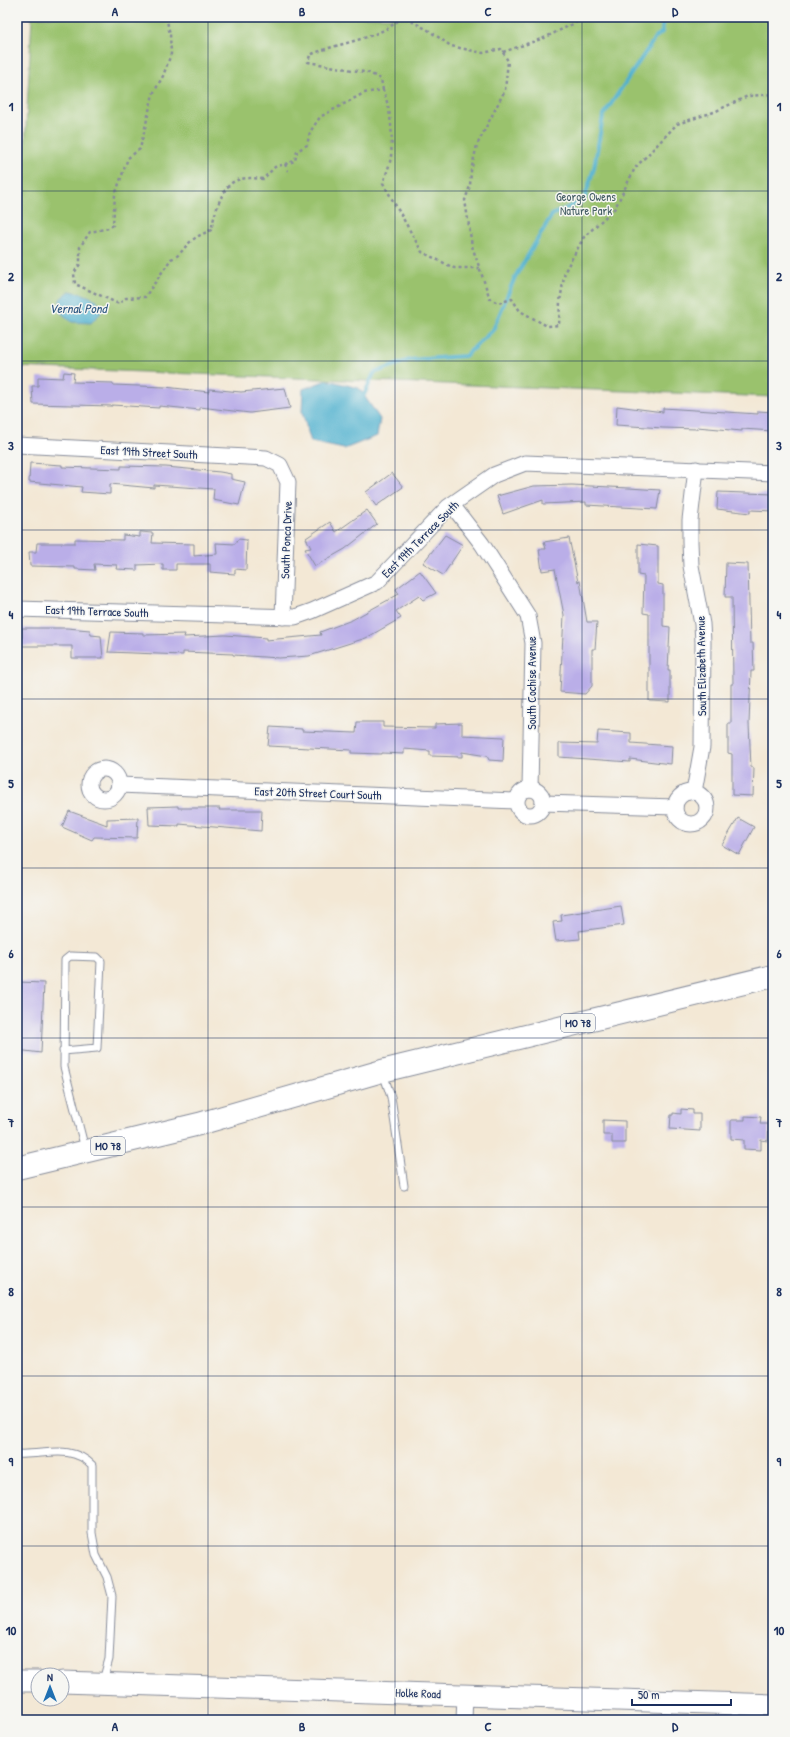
<svg xmlns="http://www.w3.org/2000/svg" width="790" height="1737" font-family="'Patrick Hand',sans-serif">
<style>
.green{fill:#9ac26d;stroke:#5a7866}
.water{fill:#50b1cf;stroke:#367096}
.lines{fill:none;stroke-linecap:round;stroke-linejoin:round}
.stream{stroke:#50b1cf;stroke-width:4}
.building{fill:#baaee8}
.lane-casing{stroke:#878c9a;stroke-width:9}
.street-casing{stroke:#878c9a;stroke-width:17}
.secondary-casing{stroke:#878c9a;stroke-width:23}
.primary-casing{stroke:#878c9a;stroke-width:24}
.path{stroke:#878c9a;stroke-width:2.5;stroke-dasharray:3 3;stroke-linecap:butt}
.lane{stroke:#fff;stroke-width:7}
.street{stroke:#fff;stroke-width:15}
.secondary{stroke:#fff;stroke-width:21}
.primary{stroke:#fff;stroke-width:22}
.grid{fill:none;stroke:#1b2f5e;stroke-width:1;stroke-opacity:0.55}
.labels{text-anchor:middle;dominant-baseline:central;stroke-width:3;stroke-linejoin:round;paint-order:stroke}
.shield{fill:#f6f6f2;stroke:#5d6b8a;stroke-width:1}
.shield-label{font-size:11px;font-weight:bold;fill:#1b2f5e}
.park-label{font-size:12px;fill:#415b62;stroke:#f6f6f2}
.street-label{font-size:12px;fill:#1b2f5e;stroke:#f6f6f2}
.water-label{font-size:13px;font-style:italic;fill:#2b5680;stroke:#f6f6f2}
.neatline{fill:none;stroke:#1b2f5e;stroke-width:1.5}
.grid-label{font-size:13px;text-anchor:middle;font-weight:bold;fill:#1b2f5e}
</style>
<rect width="100%" height="100%" fill="#f6f6f2"/>
<filter id="ink" filterUnits="userSpaceOnUse"><feTurbulence type="fractalNoise" baseFrequency=".025" numOctaves="2"/><feDisplacementMap in="SourceGraphic" scale="8" xChannelSelector="R" yChannelSelector="G"/><feConvolveMatrix kernelMatrix="1 2 1 2 8 2 1 2 1" color-interpolation-filters="sRGB"/></filter>
<filter id="wash" filterUnits="userSpaceOnUse"><feTurbulence type="fractalNoise" baseFrequency=".012" numOctaves="4" result="noise"/><feDisplacementMap in="SourceGraphic" scale="16" xChannelSelector="R" yChannelSelector="G"/><feGaussianBlur stdDeviation="0.9" result="paint"/><feColorMatrix in="noise" values="0 0 0 0 0 0 0 0 0 0 0 0 0 0 0 0 0 1.4 0 .05"/><feComposite in="paint" operator="in"/></filter>
<g filter="url(#wash)">
<rect width="100%" height="100%" fill="#f3e8d5"/>
<path class="green" d="M 32,17 L 773,17 L 773,397 L 17,367 L 17,293 Z"/>
<g class="water">
<path d="M 70,291 L 83,294 L 97,300 L 101,313 L 91,323 L 72,322 L 60,312 L 60,299 Z"/>
<path d="M 327,380 L 359,388 L 380,419 L 377,436 L 344,449 L 311,442 L 302,412 L 303,389 Z"/>
</g>
<g class="lines">
<path class="stream" d="M 364,395 L 374,373 L 409,360 L 465,356 L 493,330 L 515,277 L 552,215 L 584,200 L 594,168 L 603,116 L 655,38 L 662,32 L 663,17"/>
</g>
<g id="blocks">
<g class="building">
<path d="M 64,372 L 74,373 L 73,382 L 113,383 L 113,385 L 165,387 L 209,392 L 209,389 L 241,392 L 285,388 L 290,408 L 250,413 L 200,407 L 200,410 L 159,406 L 159,408 L 112,405 L 112,406 L 33,404 L 32,386 L 38,386 L 38,377 L 63,378 Z"/>
<path d="M 617,406 L 663,412 L 663,408 L 758,414 L 758,411 L 773,412 L 773,431 L 742,429 L 742,431 L 697,427 L 697,429 L 663,428 L 616,425 Z"/>
<path d="M 30,463 L 62,465 L 62,467 L 121,469 L 121,466 L 166,467 L 220,472 L 231,474 L 231,479 L 245,482 L 239,505 L 213,500 L 214,489 L 154,485 L 154,488 L 110,484 L 110,494 L 81,492 L 82,487 L 29,482 Z"/>
<path d="M 392,473 L 403,487 L 376,506 L 366,492 Z"/>
<path d="M 572,485 L 629,488 L 660,490 L 657,509 L 586,505 L 586,502 L 543,504 L 543,500 L 503,514 L 497,496 L 534,486 Z"/>
<path d="M 718,492 L 773,494 L 773,511 L 750,510 L 750,513 L 717,509 Z"/>
<path d="M 367,510 L 377,524 L 345,549 L 315,566 L 305,549 L 311,548 L 306,538 L 330,522 L 336,532 Z"/>
<path d="M 140,532 L 153,533 L 152,543 L 194,544 L 194,556 L 217,554 L 216,543 L 235,544 L 238,539 L 247,540 L 246,570 L 235,569 L 235,574 L 210,572 L 210,564 L 176,564 L 176,570 L 163,570 L 163,564 L 137,565 L 137,570 L 116,569 L 117,565 L 94,564 L 95,570 L 75,569 L 75,567 L 30,566 L 29,552 L 36,552 L 37,543 L 75,543 L 75,539 L 123,540 L 123,535 L 140,537 Z"/>
<path d="M 445,535 L 463,545 L 443,575 L 423,563 Z"/>
<path d="M 569,538 L 578,582 L 580,581 L 587,622 L 597,622 L 595,649 L 592,649 L 592,686 L 585,694 L 560,692 L 564,615 L 555,569 L 542,571 L 539,549 L 546,549 L 544,542 Z"/>
<path d="M 638,544 L 658,546 L 658,584 L 663,585 L 663,626 L 670,627 L 668,670 L 670,670 L 670,702 L 649,701 L 649,614 L 643,613 L 644,576 L 638,575 Z"/>
<path d="M 726,563 L 748,564 L 750,643 L 753,643 L 754,671 L 751,671 L 749,724 L 751,767 L 754,768 L 753,796 L 732,795 L 732,754 L 728,753 L 728,723 L 731,723 L 731,684 L 733,684 L 732,597 L 725,597 Z"/>
<path d="M 420,571 L 436,593 L 423,600 L 419,596 L 396,611 L 401,618 L 366,638 L 309,656 L 279,658 L 233,655 L 233,654 L 183,652 L 183,655 L 108,652 L 111,632 L 143,633 L 143,635 L 185,634 L 184,637 L 225,635 L 266,638 L 266,640 L 321,635 L 320,632 L 352,620 L 399,594 L 396,589 Z"/>
<path d="M 22,628 L 67,628 L 90,630 L 91,635 L 101,636 L 103,658 L 72,658 L 72,646 L 22,646 Z"/>
<path d="M 357,722 L 383,722 L 383,727 L 435,728 L 435,724 L 462,723 L 462,735 L 504,737 L 503,761 L 489,760 L 487,756 L 462,752 L 462,757 L 430,756 L 430,751 L 404,749 L 404,754 L 382,753 L 382,754 L 351,753 L 351,750 L 268,746 L 270,727 L 302,729 L 302,731 L 356,733 Z"/>
<path d="M 598,731 L 631,733 L 631,743 L 672,746 L 671,764 L 630,759 L 630,762 L 559,757 L 559,743 L 597,744 Z"/>
<path d="M 178,806 L 178,808 L 220,808 L 219,810 L 262,810 L 261,831 L 179,824 L 179,826 L 149,825 L 148,807 Z"/>
<path d="M 69,811 L 107,825 L 107,819 L 138,818 L 137,838 L 94,837 L 92,840 L 62,827 Z"/>
<path d="M 738,818 L 754,827 L 739,855 L 722,845 Z"/>
<path d="M 621,906 L 624,925 L 579,931 L 580,939 L 556,941 L 553,922 L 562,921 L 561,915 Z"/>
<path d="M 18,982 L 44,983 L 41,1053 L 17,1050 Z"/>
<path d="M 681,1109 L 693,1110 L 693,1114 L 700,1114 L 700,1131 L 670,1129 L 671,1115 L 673,1115 L 673,1113 L 681,1114 Z"/>
<path d="M 745,1116 L 761,1117 L 760,1124 L 769,1124 L 768,1141 L 761,1140 L 761,1150 L 744,1149 L 744,1140 L 731,1139 L 731,1120 L 745,1120 Z"/>
<path d="M 603,1120 L 625,1121 L 625,1143 L 612,1143 L 612,1135 L 603,1135 Z"/>
</g>
</g>
</g>
<g filter="url(#ink)">
<use href="#blocks" fill-opacity="0" stroke="#878c9a" stroke-width="1"/>
<g class="lines">
<g class="lane-casing">
<g id="lane">
<path d="M 63,1051 L 97,1048 L 101,961 L 97,957 L 70,956 L 65,960 L 64,1067 L 85,1149"/>
<path d="M 383,1073 L 391,1097 L 404,1186"/>
<path d="M 17,1454 C 44,1456 70,1443 92,1465 L 92,1533 L 96,1555 L 107,1577 L 112,1596 L 109,1659 L 103,1681"/>
</g>
</g>
<g class="street-casing">
<g id="street">
<path d="M 17,445 L 266,458 L 280,465 L 288,482 L 283,617"/>
<path d="M 452,505 L 482,544 L 528,616 L 533,643 L 530,789"/>
<path d="M 17,609 L 295,617 L 312,611 L 377,582 L 448,507 L 494,475 L 525,463 L 773,473"/>
<circle cx="104" cy="784" r="15"/>
<path d="M 119,785 L 516,801"/>
<circle cx="530" cy="802" r="13"/>
<path d="M 694,792 L 702,747 L 703,642 L 702,624 L 691,566 L 690,542 L 690,520 L 696,469"/>
<circle cx="691" cy="808" r="16"/>
<path d="M 543,803 L 675,807"/>
<path d="M 464,1720 L 465,1695"/>
</g>
</g>
<g class="secondary-casing">
<g id="secondary">
<path d="M 17,1681 L 38,1681"/>
<path d="M 62,1682 L 773,1705"/>
</g>
</g>
<g class="primary-casing">
<path id="primary" d="M 17,1168 L 199,1124 L 382,1071 L 773,976"/>
</g>
<g class="path">
<path d="M 166,17 L 170,34 L 171,54 L 163,76 L 153,94 L 140,149 L 128,158 L 115,195 L 113,225 L 109,228 L 90,232 L 80,247 L 80,264 L 74,273 L 75,284 L 119,304 L 126,298 L 145,297 L 171,259 C 180,256 182,250 188,244 C 195,237 202,234 211,230 C 214,217 221,187 235,181 C 244,177 253,178 263,179 L 275,167 L 295,161 L 297,151 L 307,145 L 310,132 L 320,117 L 364,93 L 383,90 C 391,110 393,134 391,156 C 390,165 386,174 383,183 L 422,252 L 454,268 L 479,268"/>
<path d="M 407,17 L 411,21 L 428,30 L 451,46 L 483,53 L 501,49 L 508,61 L 505,90 L 477,145 L 471,171 L 470,186 L 465,200 L 472,246 L 490,299 L 498,303 L 512,299 L 520,311 L 547,326 L 559,325 L 560,301 L 565,271 L 584,237 L 615,208 L 635,168 L 677,124 L 714,112 L 748,96 L 773,94"/>
<path d="M 503,52 L 544,38 L 587,17"/>
<path d="M 383,90 L 381,79 L 369,73 L 308,62 L 310,55 C 338,42 380,40 402,17"/>
<path d="M 285,164 L 288,171"/>
</g>
<use href="#lane" class="lane"/>
<use href="#street" class="street"/>
<use href="#secondary" class="secondary"/>
<use href="#primary" class="primary"/>
</g>
</g>
<path class="grid" d="M 208,17 L 208,1720M 395,17 L 395,1720M 582,17 L 582,1720M 17,191 L 773,191M 17,361 L 773,361M 17,530 L 773,530M 17,699 L 773,699M 17,868 L 773,868M 17,1038 L 773,1038M 17,1207 L 773,1207M 17,1376 L 773,1376M 17,1546 L 773,1546"/>
<g class="labels">
<g class="shield">
<rect x="561" y="1014" width="34" height="18" rx="3"/>
<rect x="91" y="1137" width="34" height="18" rx="3"/>
</g>
<g class="shield-label">
<text x="578" y="1023">MO 78</text>
<text x="108" y="1146">MO 78</text>
</g>
<g class="park-label">
<text x="586" y="196">George Owens<tspan x="586" dy="14">Nature Park</tspan></text>
</g>
<g class="street-label">
<text transform="translate(149 452) rotate(3)">East 19th Street South</text>
<text transform="translate(420 539) rotate(-45)">East 19th Terrace South</text>
<text transform="translate(286 540) rotate(-88)">South Ponca Drive</text>
<text transform="translate(97 611) rotate(2)">East 19th Terrace South</text>
<text transform="translate(701 666) rotate(-91)">South Elizabeth Avenue</text>
<text transform="translate(531 683) rotate(-90)">South Cochise Avenue</text>
<text transform="translate(318 793) rotate(2)">East 20th Street Court South</text>
<text transform="translate(418 1693) rotate(2)">Holke Road</text>
</g>
<g class="water-label">
<text x="78" y="308">Vernal Pond</text>
</g>
</g>
<rect width="790" height="1737" fill="none" stroke="#f6f6f2" stroke-width="44"/>
<g transform="translate(50 1687)"><circle r="19" fill="#f6f6f2" stroke="#9ea6b7"/>
<path d="M0-3L7 15L0 10L-7 15Z" fill="#1f6fb2"/>
<text y="-6" font-size="11" font-weight="bold" text-anchor="middle" fill="#1b2f5e">N</text>
</g>
<path d="M632 1699v6h99v-6" fill="none" stroke="#1b2f5e" stroke-width="2"/>
<text x="638" y="1699" font-size="12" fill="#1b2f5e" stroke="#f6f6f2" stroke-width="3" paint-order="stroke">50 m</text>
<rect x="22" y="22" width="746" height="1693" class="neatline"/>
<g class="grid-label">
<text x="115" y="16">A</text>
<text x="302" y="16">B</text>
<text x="488" y="16">C</text>
<text x="675" y="16">D</text>
<text x="11" y="111">1</text>
<text x="779" y="111">1</text>
<text x="11" y="281">2</text>
<text x="779" y="281">2</text>
<text x="11" y="450">3</text>
<text x="779" y="450">3</text>
<text x="11" y="619">4</text>
<text x="779" y="619">4</text>
<text x="11" y="788">5</text>
<text x="779" y="788">5</text>
<text x="11" y="958">6</text>
<text x="779" y="958">6</text>
<text x="11" y="1127">7</text>
<text x="779" y="1127">7</text>
<text x="11" y="1296">8</text>
<text x="779" y="1296">8</text>
<text x="11" y="1466">9</text>
<text x="779" y="1466">9</text>
<text x="11" y="1635">10</text>
<text x="779" y="1635">10</text>
<text x="115" y="1731">A</text>
<text x="302" y="1731">B</text>
<text x="488" y="1731">C</text>
<text x="675" y="1731">D</text>
</g>
</svg>
